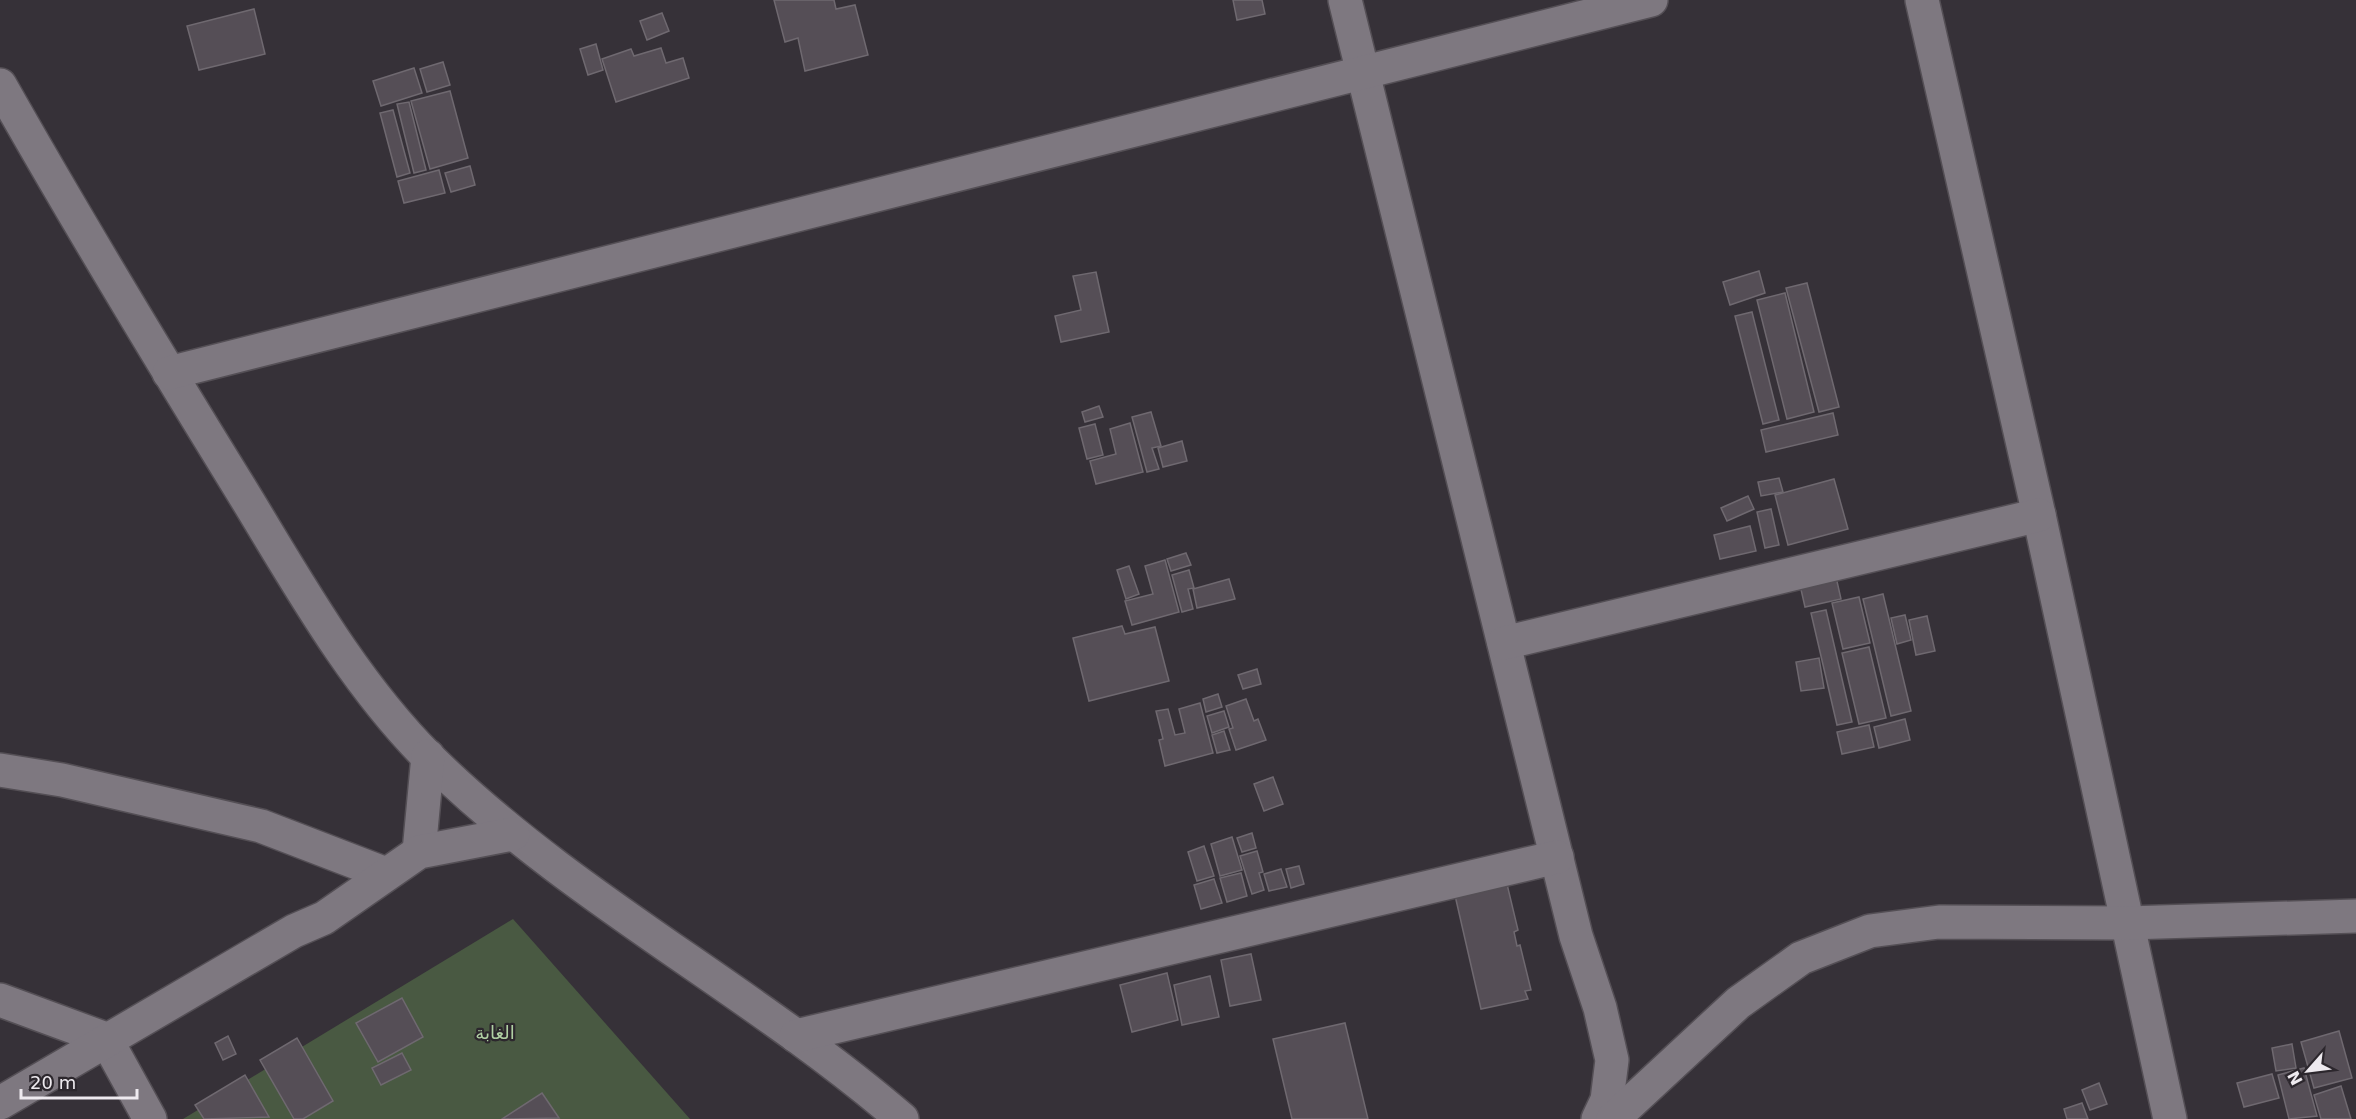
<svg xmlns="http://www.w3.org/2000/svg" width="2356" height="1119" font-family="'DejaVu Sans',Vazirmatn,sans-serif">
<style>
.green{fill:#495942}
.building{fill:#554e56;stroke:#6f6970;stroke-width:1.5}
.lines{fill:none;stroke-linecap:round;stroke-linejoin:round}
.minor-casing{stroke:#544f55;stroke-width:36}
.minor{stroke:#7e7880;stroke-width:33}
.labels{text-anchor:middle;dominant-baseline:central;stroke-width:4.5;stroke-linejoin:round;paint-order:stroke}
.park-label{font-size:18px;fill:#b0d0a3;stroke:#2c272d}
</style>
<rect width="100%" height="100%" fill="#363138"/>
<path class="green" d="M 513,919 L 690,1119 L 183,1119 Z"/>
<g class="building">
<path d="M 774,0 L 834,0 L 836,9 L 855,5 L 868,55 L 805,71 L 798,38 L 785,42 Z"/>
<path d="M 1233,0 L 1262,0 L 1265,14 L 1237,20 Z"/>
<path d="M 254,9 L 265,54 L 199,70 L 187,26 Z"/>
<path d="M 662,13 L 669,31 L 647,40 L 640,21 Z"/>
<path d="M 596,44 L 603,70 L 588,75 L 580,49 Z"/>
<path d="M 661,48 L 666,63 L 683,58 L 689,78 L 616,102 L 602,59 L 631,49 L 634,56 Z"/>
<path d="M 443,62 L 450,85 L 427,92 L 420,69 Z"/>
<path d="M 414,68 L 422,93 L 381,106 L 373,81 Z"/>
<path d="M 450,91 L 468,158 L 430,169 L 411,101 Z"/>
<path d="M 409,102 L 426,170 L 414,173 L 397,104 Z"/>
<path d="M 393,110 L 410,173 L 397,177 L 380,113 Z"/>
<path d="M 470,166 L 475,185 L 451,192 L 445,173 Z"/>
<path d="M 439,170 L 445,193 L 404,203 L 398,181 Z"/>
<path d="M 1759,271 L 1765,293 L 1730,305 L 1723,282 Z"/>
<path d="M 1096,272 L 1109,332 L 1061,342 L 1055,316 L 1081,310 L 1073,276 Z"/>
<path d="M 1807,283 L 1839,407 L 1819,412 L 1786,288 Z"/>
<path d="M 1785,293 L 1814,412 L 1787,419 L 1757,300 Z"/>
<path d="M 1752,312 L 1779,420 L 1763,424 L 1735,316 Z"/>
<path d="M 1099,406 L 1103,417 L 1085,422 L 1082,412 Z"/>
<path d="M 1151,412 L 1161,446 L 1152,448 L 1159,469 L 1147,472 L 1132,417 Z"/>
<path d="M 1833,413 L 1838,435 L 1766,452 L 1761,430 Z"/>
<path d="M 1130,423 L 1143,472 L 1096,484 L 1090,461 L 1116,454 L 1110,429 Z"/>
<path d="M 1095,424 L 1103,455 L 1087,459 L 1079,428 Z"/>
<path d="M 1182,441 L 1187,461 L 1163,467 L 1158,448 Z"/>
<path d="M 1779,478 L 1783,492 L 1761,496 L 1758,482 Z"/>
<path d="M 1834,479 L 1848,529 L 1788,545 L 1775,495 Z"/>
<path d="M 1748,496 L 1754,509 L 1727,521 L 1721,508 Z"/>
<path d="M 1771,509 L 1779,545 L 1765,548 L 1757,512 Z"/>
<path d="M 1750,526 L 1756,551 L 1720,559 L 1714,535 Z"/>
<path d="M 1186,553 L 1191,565 L 1171,571 L 1167,559 Z"/>
<path d="M 1165,560 L 1179,612 L 1132,625 L 1125,601 L 1153,594 L 1145,566 Z"/>
<path d="M 1129,566 L 1139,594 L 1126,599 L 1117,570 Z"/>
<path d="M 1189,570 L 1194,588 L 1188,589 L 1193,609 L 1182,612 L 1172,575 Z"/>
<path d="M 1836,577 L 1841,599 L 1805,607 L 1800,585 Z"/>
<path d="M 1229,579 L 1235,599 L 1197,608 L 1193,589 Z"/>
<path d="M 1883,594 L 1911,711 L 1891,716 L 1863,599 Z"/>
<path d="M 1859,597 L 1870,643 L 1843,649 L 1832,603 Z"/>
<path d="M 1826,610 L 1852,722 L 1837,725 L 1811,613 Z"/>
<path d="M 1905,615 L 1911,640 L 1897,644 L 1891,618 Z"/>
<path d="M 1927,616 L 1935,651 L 1916,655 L 1909,620 Z"/>
<path d="M 1122,626 L 1125,634 L 1155,627 L 1169,681 L 1089,701 L 1073,638 Z"/>
<path d="M 1869,647 L 1886,718 L 1859,724 L 1842,653 Z"/>
<path d="M 1819,658 L 1824,688 L 1801,691 L 1796,662 Z"/>
<path d="M 1257,669 L 1261,684 L 1243,689 L 1238,675 Z"/>
<path d="M 1218,694 L 1222,707 L 1206,712 L 1203,699 Z"/>
<path d="M 1246,699 L 1254,721 L 1258,719 L 1266,740 L 1236,750 L 1229,729 L 1233,728 L 1226,706 Z"/>
<path d="M 1200,703 L 1213,753 L 1165,766 L 1159,740 L 1163,739 L 1156,711 L 1168,709 L 1175,735 L 1185,733 L 1179,709 Z"/>
<path d="M 1224,711 L 1229,727 L 1212,733 L 1207,716 Z"/>
<path d="M 1905,719 L 1910,740 L 1879,748 L 1874,727 Z"/>
<path d="M 1869,725 L 1874,747 L 1842,754 L 1837,732 Z"/>
<path d="M 1224,731 L 1230,750 L 1217,753 L 1212,735 Z"/>
<path d="M 1273,777 L 1283,804 L 1264,811 L 1254,784 Z"/>
<path d="M 1252,833 L 1256,848 L 1242,852 L 1237,838 Z"/>
<path d="M 1232,837 L 1242,870 L 1220,876 L 1211,844 Z"/>
<path d="M 1204,846 L 1214,876 L 1197,881 L 1188,852 Z"/>
<path d="M 1257,851 L 1263,872 L 1259,873 L 1264,890 L 1252,894 L 1240,856 Z"/>
<path d="M 1299,866 L 1304,884 L 1291,888 L 1286,869 Z"/>
<path d="M 1281,869 L 1287,887 L 1269,891 L 1264,874 Z"/>
<path d="M 1241,873 L 1247,896 L 1227,902 L 1220,878 Z"/>
<path d="M 1214,879 L 1222,903 L 1201,909 L 1194,885 Z"/>
<path d="M 1506,880 L 1518,930 L 1514,932 L 1517,946 L 1520,945 L 1531,990 L 1525,991 L 1528,999 L 1481,1009 L 1454,891 Z"/>
<path d="M 1251,954 L 1261,1000 L 1230,1006 L 1221,960 Z"/>
<path d="M 1167,973 L 1178,1020 L 1132,1032 L 1120,985 Z"/>
<path d="M 1210,976 L 1219,1017 L 1182,1025 L 1174,985 Z"/>
<path d="M 402,998 L 423,1037 L 378,1062 L 356,1023 Z"/>
<path d="M 1345,1023 L 1368,1119 L 1292,1119 L 1273,1039 Z"/>
<path d="M 2339,1031 L 2352,1078 L 2314,1088 L 2301,1042 Z"/>
<path d="M 228,1036 L 236,1054 L 223,1060 L 215,1043 Z"/>
<path d="M 297,1038 L 333,1101 L 303,1119 L 294,1119 L 260,1060 Z"/>
<path d="M 2292,1044 L 2296,1068 L 2276,1071 L 2272,1048 Z"/>
<path d="M 402,1053 L 411,1070 L 381,1085 L 372,1068 Z"/>
<path d="M 2304,1068 L 2317,1116 L 2289,1119 L 2278,1075 Z"/>
<path d="M 2272,1074 L 2279,1098 L 2244,1107 L 2237,1083 Z"/>
<path d="M 245,1075 L 269,1117 L 204,1119 L 195,1105 Z"/>
<path d="M 2099,1083 L 2107,1104 L 2090,1110 L 2082,1090 Z"/>
<path d="M 2341,1086 L 2351,1119 L 2321,1119 L 2314,1095 Z"/>
<path d="M 542,1093 L 559,1118 L 502,1119 Z"/>
<path d="M 2082,1103 L 2088,1119 L 2067,1119 L 2064,1109 Z"/>
</g>
<g class="lines">
<g class="minor-casing">
<g id="minor">
<path d="M 1345,0 L 1576,936 L 1600,1008 L 1612,1060 L 1607,1100 L 1598,1119"/>
<path d="M 1922,0 L 2039,515 L 2170,1119"/>
<path d="M 0,85 C 77,221 158,355 240,488 C 297,581 351,680 429,758 C 571,898 751,989 902,1119"/>
<path d="M 169,373 L 1651,0"/>
<path d="M 1504,643 L 2039,515"/>
<path d="M 0,770 L 62,780 L 261,826 L 386,874"/>
<path d="M 419,852 L 428,756"/>
<path d="M 0,1000 L 106,1039 L 150,1119"/>
<path d="M 796,1036 L 1557,857"/>
<path d="M 0,1103 L 294,931 L 324,918 L 419,852 L 513,834"/>
<path d="M 1613,1119 L 1738,1003 L 1801,958 L 1870,931 L 1939,922 L 2128,923 L 2356,916"/>
</g>
</g>
<use href="#minor" class="minor"/>
</g>
<g class="labels">
<g class="park-label">
<text x="495" y="1032">الغابة</text>
</g>
</g>
<g transform="translate(2308 1071) rotate(242)" stroke="#2c272d" stroke-width="4.5" paint-order="stroke">
<path d="M0-4.5L10 22L0 15L-10 22Z" fill="#eeeaef"/>
<text y="-9" font-size="16" font-weight="bold" text-anchor="middle" fill="#eeeaef">N</text>
</g>
<path d="M21 1089v9h116v-9" fill="none" stroke="#eeeaef" stroke-width="3"/>
<text x="30" y="1089" font-size="18" fill="#eeeaef" stroke="#2c272d" stroke-width="4.5" paint-order="stroke">20 m</text>
</svg>
